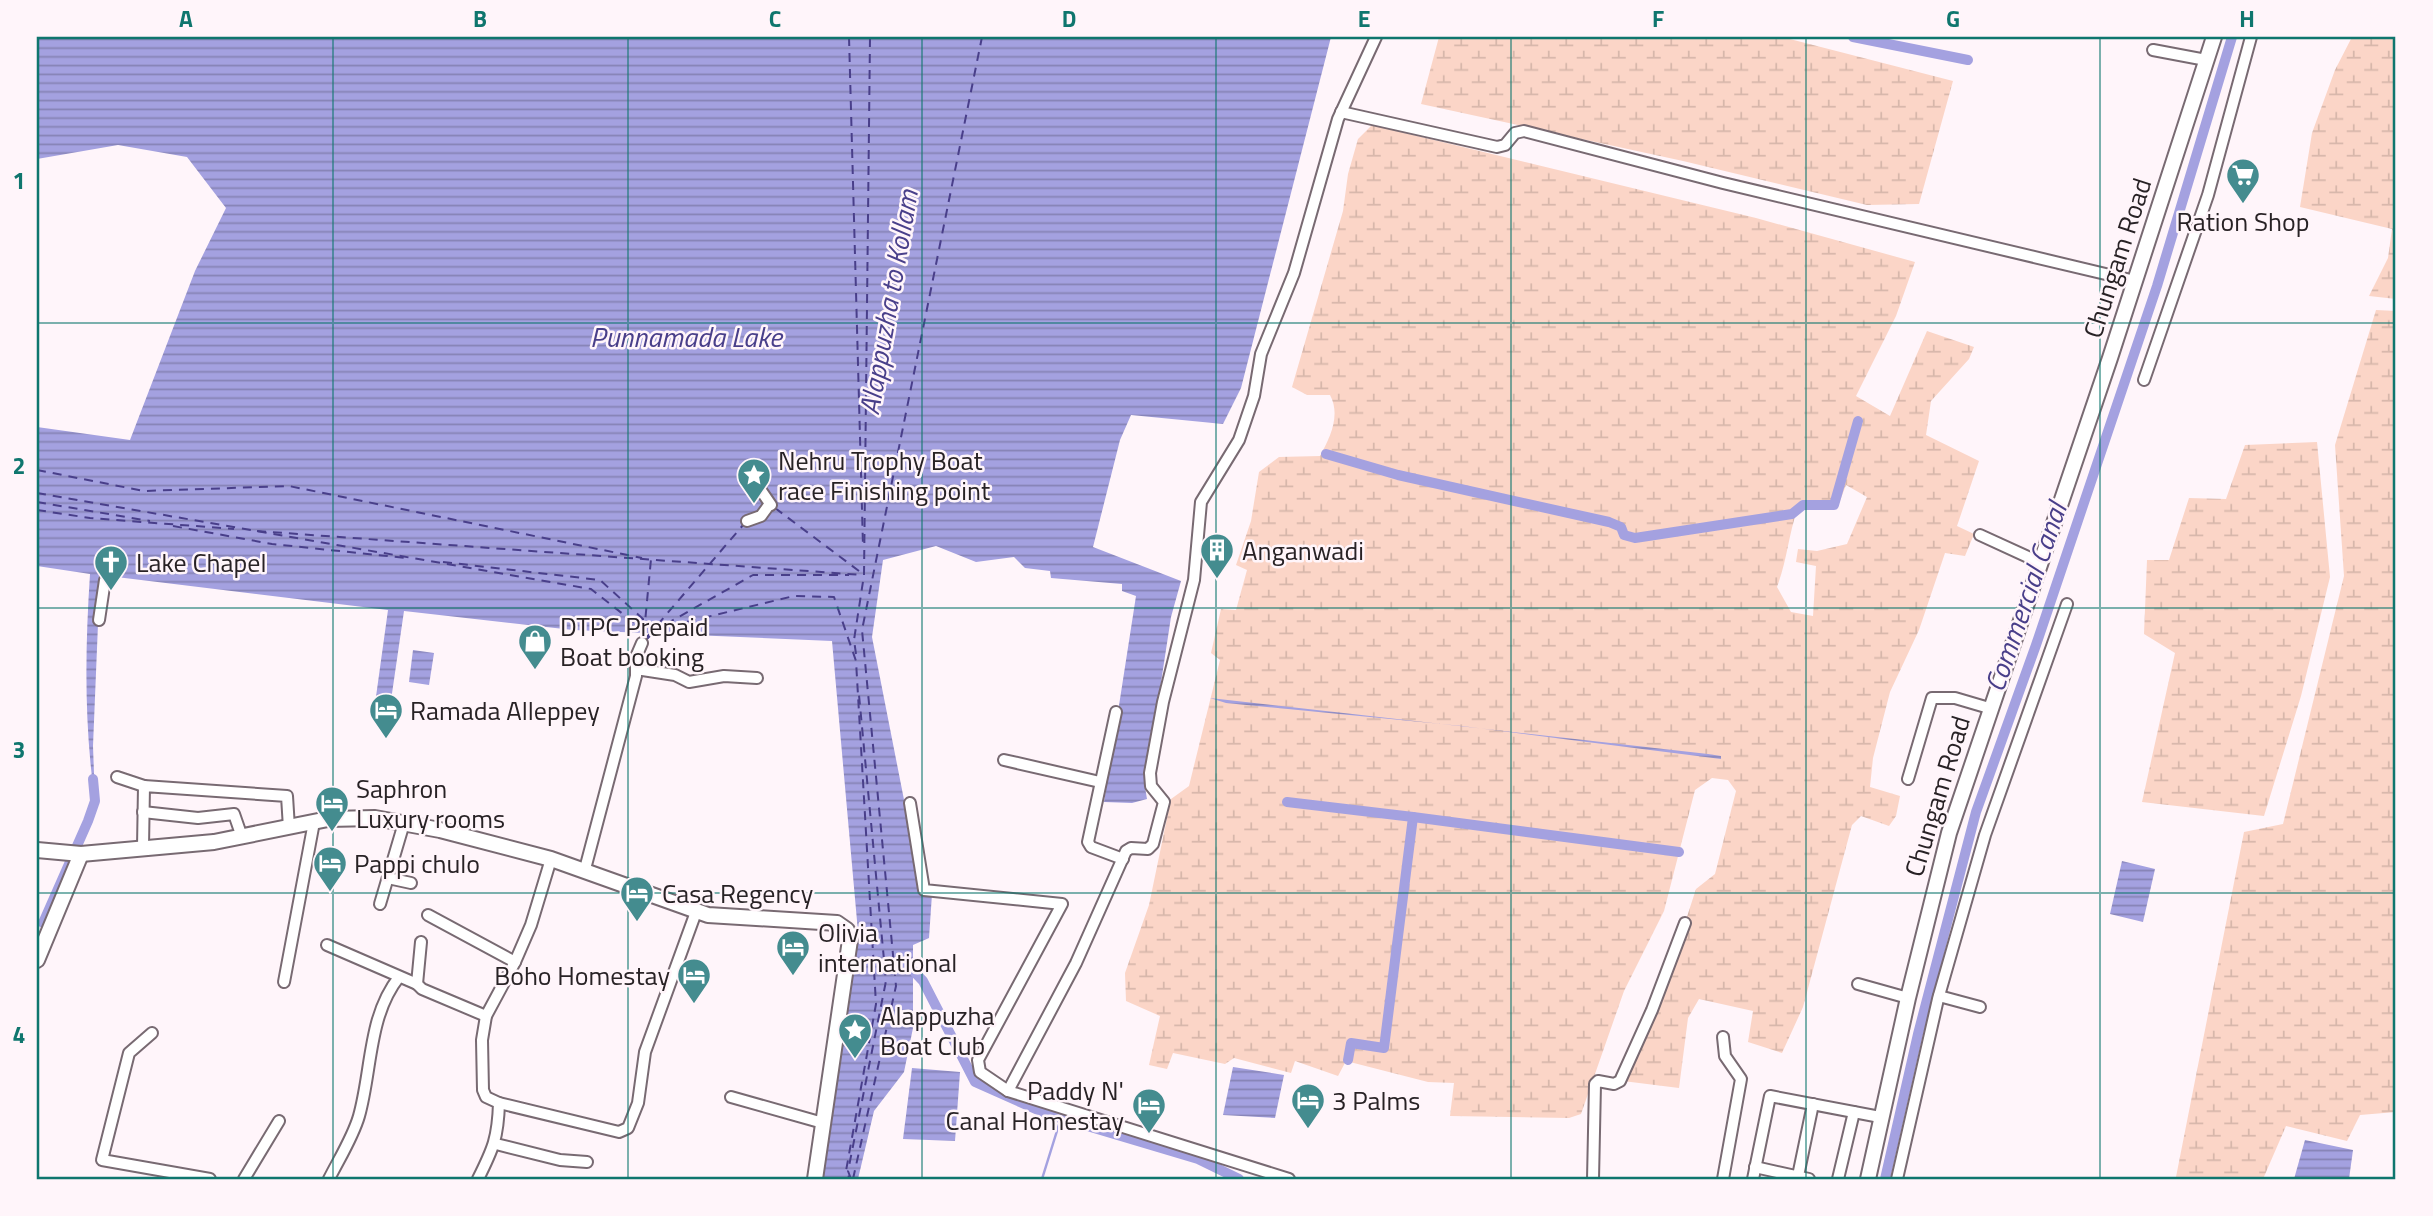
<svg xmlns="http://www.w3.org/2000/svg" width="2433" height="1216" font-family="'Titillium Web',sans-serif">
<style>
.wetland{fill:url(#wetland-marsh);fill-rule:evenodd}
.water{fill:url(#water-rules)}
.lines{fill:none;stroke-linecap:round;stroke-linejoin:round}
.stream{stroke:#a4a1e0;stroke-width:2.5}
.canal{stroke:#a4a1e0;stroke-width:10}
.ferry{stroke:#493f8a;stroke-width:2;stroke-dasharray:9 7;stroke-linecap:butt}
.minor-casing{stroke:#786a72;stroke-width:14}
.major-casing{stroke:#786a72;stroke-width:18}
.minor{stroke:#fff;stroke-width:10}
.major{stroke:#fff;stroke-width:14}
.grid{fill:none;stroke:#0f766e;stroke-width:2;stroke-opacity:0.55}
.labels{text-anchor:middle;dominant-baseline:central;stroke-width:5;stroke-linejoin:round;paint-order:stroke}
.poi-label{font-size:26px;fill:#282225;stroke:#fff5fa;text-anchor:start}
.street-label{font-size:26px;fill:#282225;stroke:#fff5fa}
.water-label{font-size:28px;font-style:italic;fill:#493f8a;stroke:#fff5fa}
.neatline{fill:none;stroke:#0f766e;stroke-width:2.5}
.grid-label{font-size:23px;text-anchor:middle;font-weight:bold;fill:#0f766e}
</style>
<defs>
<pattern id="wetland-marsh" width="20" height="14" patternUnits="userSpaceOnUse" patternTransform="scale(1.75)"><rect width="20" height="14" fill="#fbd5c7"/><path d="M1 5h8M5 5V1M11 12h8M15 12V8" fill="none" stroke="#d7b7ab"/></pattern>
<pattern id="water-rules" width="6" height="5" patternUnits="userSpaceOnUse" patternTransform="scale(1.75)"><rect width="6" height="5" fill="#a4a1e0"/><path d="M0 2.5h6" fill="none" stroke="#8683b5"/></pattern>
</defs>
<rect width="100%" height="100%" fill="#fff5fa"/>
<g class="wetland">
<path d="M 1439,37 L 1782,37 L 1953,81 L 1919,204 L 1867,205 L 1683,161 L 1421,104 Z"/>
<path d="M 2352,37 L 2396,37 L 2396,299 L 2369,296 L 2388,258 L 2392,229 L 2300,207 L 2312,133 L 2335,70 Z"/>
<path d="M 1372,125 L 1756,218 L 1915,262 L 1896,316 L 1856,396 L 1890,416 L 1927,331 L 1974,347 L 1969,359 L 1931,401 L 1926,435 L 1979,461 L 1957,526 L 1974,534 L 1965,556 L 1945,553 L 1919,630 L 1890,692 L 1873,758 L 1870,787 L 1900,796 L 1896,816 L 1889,826 L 1861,816 L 1852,825 L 1803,1007 L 1782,1053 L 1748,1042 L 1753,1011 L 1699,999 L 1688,1018 L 1679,1088 L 1623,1081 L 1670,969 L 1696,889 L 1715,874 L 1736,791 L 1728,780 L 1712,778 L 1695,790 L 1664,911 L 1624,991 L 1581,1114 L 1569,1118 L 1450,1116 L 1454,1083 L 1428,1082 L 1346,1061 L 1338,1076 L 1295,1061 L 1291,1073 L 1234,1058 L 1225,1064 L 1173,1053 L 1167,1069 L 1149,1065 L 1160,1016 L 1126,1001 L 1125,973 L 1149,905 L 1171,799 L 1189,786 L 1220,660 L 1211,653 L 1221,609 L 1236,610 L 1247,570 L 1236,565 L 1251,521 L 1259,472 L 1279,457 L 1320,456 C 1330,438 1341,415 1330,395 L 1307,395 L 1292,387 L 1343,211 L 1348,174 L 1358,139 ZM 1846,485 L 1867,497 L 1847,544 L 1817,551 L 1798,549 L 1796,562 L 1816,566 L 1813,616 L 1791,612 L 1777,587 C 1789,555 1788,531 1801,500 L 1838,506 Z"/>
<path d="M 2376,310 L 2396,311 L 2396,1112 L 2360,1115 L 2347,1141 L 2286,1126 L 2263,1179 L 2176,1177 L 2244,832 L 2283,824 L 2344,576 L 2335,445 Z"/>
<path d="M 2317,442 L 2330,577 L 2301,696 L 2264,816 L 2142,802 L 2175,653 L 2144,634 L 2147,560 L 2169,560 L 2189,498 L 2226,499 L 2245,445 Z"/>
</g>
<g class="water">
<path d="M 37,37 L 1331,37 L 1241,388 L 1223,424 L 1131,415 L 1120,440 L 1093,547 L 1181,581 L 1171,617 L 1145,787 L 1147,799 L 1132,803 L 1104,802 L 1136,596 L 1122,591 L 1122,584 L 1051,578 L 1050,571 L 1025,568 L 1014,557 L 976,562 L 936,546 L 883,560 L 872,637 L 918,871 L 932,894 L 929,938 L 913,945 L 913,1028 L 904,1072 L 874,1111 L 858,1179 L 821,1179 L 858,932 L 832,641 L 573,630 L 404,611 L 389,714 L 374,711 L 388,610 L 100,575 L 93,746 L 95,801 C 84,725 85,650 90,574 L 37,566 L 37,427 L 130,440 L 195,271 L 226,208 L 187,157 L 118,145 L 37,159 Z"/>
<path d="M 413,650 L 434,653 L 429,685 L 409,682 Z"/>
<path d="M 1210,698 L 1708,754 L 1721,756 L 1721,759 L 1462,726 L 1226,703 Z"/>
<path d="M 2122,861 L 2155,869 L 2143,922 L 2110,914 Z"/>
<path d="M 1233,1067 L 1284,1075 L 1275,1118 L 1223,1115 Z"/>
<path d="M 912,1068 L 960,1072 L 955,1141 L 903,1139 Z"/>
<path d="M 2305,1140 L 2353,1150 L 2349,1179 L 2294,1179 Z"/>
</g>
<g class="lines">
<path class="stream" d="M 1042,1179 L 1061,1118"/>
<g class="canal">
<path d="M 1853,37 L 1968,60"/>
<path d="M 1326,454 L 1398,475 L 1609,522 L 1621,527 L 1624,535 L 1635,538 L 1792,514 L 1803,505 L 1834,505 L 1858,421"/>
<path d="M 1287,802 L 1413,817 L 1384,1048 L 1351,1043 L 1348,1060"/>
<path d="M 1413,817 L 1679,852"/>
<path d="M 43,923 L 88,821 L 95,801 L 93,779"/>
<path d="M 904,961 L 923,981 L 975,1082 L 1047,1114 L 1198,1159 L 1239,1179"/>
<path d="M 1885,1179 L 1918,1034 L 1976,812 L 2036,645 L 2157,286 L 2232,37"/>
</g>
<g class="ferry">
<path d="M 849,37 L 863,546"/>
<path d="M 37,470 L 144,491 L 289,486 L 642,558"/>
<path d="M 37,493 L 591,589 L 642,629 L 642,638"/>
<path d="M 37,502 L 150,521"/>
<path d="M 775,508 L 863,574"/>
<path d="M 37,510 L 90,518 L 234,529"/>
<path d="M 173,526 L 272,544 L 406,558"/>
<path d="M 257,531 L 862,575"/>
<path d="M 443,562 L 600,580 L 643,619 L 643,625"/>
<path d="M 652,632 L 753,575 L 849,575"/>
<path d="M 644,633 L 651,559"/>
<path d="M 647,637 L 744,524"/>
<path d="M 645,641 L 657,629 L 794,596 L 834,597 L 856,661 L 876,1004 L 846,1171 L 850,1179"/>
<path d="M 856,654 L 854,640 L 864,575 L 870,37"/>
<path d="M 851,1179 L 848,1171 L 886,981 L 859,695"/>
<path d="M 853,1179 L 896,986 L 862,630 L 982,37"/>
</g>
<g class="minor-casing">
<g id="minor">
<path d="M 2153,50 L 2206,60"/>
<path d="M 1341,112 L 1497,147 L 1505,145 L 1515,133 L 1524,131 L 1723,183 L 2135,281"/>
<path d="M 2144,380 L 2208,195 L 2251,37"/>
<path d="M 760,489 L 771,505"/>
<path d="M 747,521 L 761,516 L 769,505"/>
<path d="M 1980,535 L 2039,562"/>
<path d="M 99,620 L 105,580"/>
<path d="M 636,669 L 675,675 L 689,682 L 724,676 L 757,678"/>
<path d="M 1116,712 L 1088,842 L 1091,847 L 1123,859"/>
<path d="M 1004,760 L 1100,782"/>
<path d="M 117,777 L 144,786"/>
<path d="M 1908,779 L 1932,698 L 1955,698 L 1989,708"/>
<path d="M 910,803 L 924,890 L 1062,904 L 978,1060 L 980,1072 L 1008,1091 L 1289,1179"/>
<path d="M 143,812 L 198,818 L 234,814 L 242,837"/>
<path d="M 143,847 L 144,786 L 287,796 L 289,828"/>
<path d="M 585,869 L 636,676 L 636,657 L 642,643"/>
<path d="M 388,878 L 411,883"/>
<path d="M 380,904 L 404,823"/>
<path d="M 428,915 L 515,962"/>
<path d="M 421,942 L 417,984 L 422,989 L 486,1016"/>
<path d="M 327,945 L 417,984"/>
<path d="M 284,982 L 314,822"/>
<path d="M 1858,984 L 1908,998"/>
<path d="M 1939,996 L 1980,1007"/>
<path d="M 152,1033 L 129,1053 L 102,1160 L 210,1179"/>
<path d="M 1723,1037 L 1725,1056 L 1741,1079 L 1723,1179"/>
<path d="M 1008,1091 L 1076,963 L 1126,851 L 1131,848 L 1148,849 L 1153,844 L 1164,802 L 1151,786 L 1150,773 L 1163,702 L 1194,580 L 1201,502 L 1239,440 L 1254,396 L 1261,354 L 1294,273 L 1338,119 L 1376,37"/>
<path d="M 731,1097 L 823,1123"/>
<path d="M 499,1103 L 619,1132 L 628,1128 L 638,1103 L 645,1052 L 696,912"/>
<path d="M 496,1144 L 560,1160 L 587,1162"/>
<path d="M 1755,1167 L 1809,1179"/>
<path d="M 1798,1176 L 1813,1104"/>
<path d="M 244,1179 L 279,1121"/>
<path d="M 329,1179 C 339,1159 353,1137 359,1116 C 372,1070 368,1016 399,977"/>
<path d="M 478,1179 C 493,1149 498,1138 499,1103 L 486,1097 L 483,1090 L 482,1040 L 486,1016 L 515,962 L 531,925 L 551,859"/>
<path d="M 1593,1179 L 1595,1084 L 1598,1081 L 1614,1084 L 1620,1081 L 1652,1010 L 1685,923"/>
<path d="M 1753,1179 L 1770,1096 L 1880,1117"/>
<path d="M 1838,1179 L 1854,1112"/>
<path d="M 1897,1179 L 1938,999 L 1985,835 L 2067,604"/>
</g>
</g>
<g class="major-casing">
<g id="major">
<path d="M 37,850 L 81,854 L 214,842 L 328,819 L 375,818 L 440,830 L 551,859 L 708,915 L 837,923 L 847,930 L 850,940 L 815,1179"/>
<path d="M 37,960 L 81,854"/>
<path d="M 1868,1179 L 1908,998 L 1949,833 L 2110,358 L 2214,37"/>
</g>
</g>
<use href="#minor" class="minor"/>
<use href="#major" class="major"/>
</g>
<path class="grid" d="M 333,37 L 333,1179M 628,37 L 628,1179M 922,37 L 922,1179M 1216,37 L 1216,1179M 1511,37 L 1511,1179M 1806,37 L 1806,1179M 2100,37 L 2100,1179M 37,323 L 2396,323M 37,608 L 2396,608M 37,893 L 2396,893"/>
<defs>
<g id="supermarket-pin" transform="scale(1.75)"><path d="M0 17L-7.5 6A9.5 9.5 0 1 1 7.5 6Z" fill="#448c8f" stroke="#fff5fa"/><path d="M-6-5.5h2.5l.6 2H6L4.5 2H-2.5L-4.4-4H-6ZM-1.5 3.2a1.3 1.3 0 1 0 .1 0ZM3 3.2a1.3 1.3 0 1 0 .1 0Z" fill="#fff"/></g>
<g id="sight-pin" transform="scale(1.75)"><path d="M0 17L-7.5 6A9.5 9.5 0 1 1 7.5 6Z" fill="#448c8f" stroke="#fff5fa"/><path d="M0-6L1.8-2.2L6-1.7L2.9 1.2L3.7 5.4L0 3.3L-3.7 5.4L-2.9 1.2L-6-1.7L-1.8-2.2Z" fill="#fff"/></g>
<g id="building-pin" transform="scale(1.75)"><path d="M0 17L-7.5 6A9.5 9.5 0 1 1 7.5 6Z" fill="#448c8f" stroke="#fff5fa"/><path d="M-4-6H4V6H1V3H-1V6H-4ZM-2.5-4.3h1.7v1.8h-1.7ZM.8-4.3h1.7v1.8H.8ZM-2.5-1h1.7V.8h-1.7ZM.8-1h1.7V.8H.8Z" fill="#fff"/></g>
<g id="church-pin" transform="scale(1.75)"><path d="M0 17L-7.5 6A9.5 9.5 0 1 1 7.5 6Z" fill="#448c8f" stroke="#fff5fa"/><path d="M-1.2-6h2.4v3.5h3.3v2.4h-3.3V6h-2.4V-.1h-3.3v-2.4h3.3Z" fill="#fff"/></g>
<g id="shop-pin" transform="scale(1.75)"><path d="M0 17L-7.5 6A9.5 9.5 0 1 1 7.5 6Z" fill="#448c8f" stroke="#fff5fa"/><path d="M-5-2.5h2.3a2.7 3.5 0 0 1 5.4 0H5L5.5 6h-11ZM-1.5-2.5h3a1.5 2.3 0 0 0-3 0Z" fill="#fff"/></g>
<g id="hotel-pin" transform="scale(1.75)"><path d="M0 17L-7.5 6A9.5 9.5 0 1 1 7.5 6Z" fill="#448c8f" stroke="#fff5fa"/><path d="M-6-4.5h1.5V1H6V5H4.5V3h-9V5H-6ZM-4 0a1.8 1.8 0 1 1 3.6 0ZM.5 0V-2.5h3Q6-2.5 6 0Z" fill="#fff"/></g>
</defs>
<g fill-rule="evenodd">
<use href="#supermarket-pin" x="2243" y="175"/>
<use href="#sight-pin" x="754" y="475"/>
<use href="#building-pin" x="1217" y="550"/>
<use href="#church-pin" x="111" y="562"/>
<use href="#shop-pin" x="535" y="641"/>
<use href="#hotel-pin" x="386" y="710"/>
<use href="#hotel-pin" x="332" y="803"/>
<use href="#hotel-pin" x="330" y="863"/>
<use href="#hotel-pin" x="637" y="893"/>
<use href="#hotel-pin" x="793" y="947"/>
<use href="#hotel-pin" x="694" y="975"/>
<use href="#sight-pin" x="855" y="1030"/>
<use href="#hotel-pin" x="1308" y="1100"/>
<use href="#hotel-pin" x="1149" y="1105"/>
</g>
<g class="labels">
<g class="poi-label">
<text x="2243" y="221" text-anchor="middle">Ration Shop</text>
<text x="778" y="460">Nehru Trophy Boat<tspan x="778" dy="30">race Finishing point</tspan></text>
<text x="1242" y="550">Anganwadi</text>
<text x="136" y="562">Lake Chapel</text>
<text x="560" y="626">DTPC Prepaid<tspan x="560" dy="30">Boat booking</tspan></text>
<text x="410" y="710">Ramada Alleppey</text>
<text x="356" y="788">Saphron<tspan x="356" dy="30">Luxury rooms</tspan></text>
<text x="354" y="863">Pappi chulo</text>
<text x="662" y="893">Casa Regency</text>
<text x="818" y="932">Olivia<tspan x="818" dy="30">international</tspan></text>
<text x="670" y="975" text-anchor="end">Boho Homestay</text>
<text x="880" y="1015">Alappuzha<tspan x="880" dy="30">Boat Club</tspan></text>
<text x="1124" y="1090" text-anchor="end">Paddy N'<tspan x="1124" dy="30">Canal Homestay</tspan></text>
<text x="1332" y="1100">3 Palms</text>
</g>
<g class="street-label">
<text transform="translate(2117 258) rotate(-72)">Chungam Road</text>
<text transform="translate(1937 796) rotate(-73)">Chungam Road</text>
</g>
<g class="water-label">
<text transform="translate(888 302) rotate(-80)">Alappuzha to Kollam</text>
<text x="686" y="336">Punnamada Lake</text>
<text transform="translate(2025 597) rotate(-71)">Commercial Canal</text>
</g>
</g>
<rect width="2433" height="1216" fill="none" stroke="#fff5fa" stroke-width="77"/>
<rect x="38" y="38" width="2356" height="1140" class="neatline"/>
<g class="grid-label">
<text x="186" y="27">A</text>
<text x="480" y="27">B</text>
<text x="775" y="27">C</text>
<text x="1069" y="27">D</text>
<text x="1364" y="27">E</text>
<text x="1658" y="27">F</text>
<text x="1953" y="27">G</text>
<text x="2247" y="27">H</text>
<text x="19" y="189">1</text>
<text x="19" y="474">2</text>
<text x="19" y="758">3</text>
<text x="19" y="1043">4</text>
</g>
</svg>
